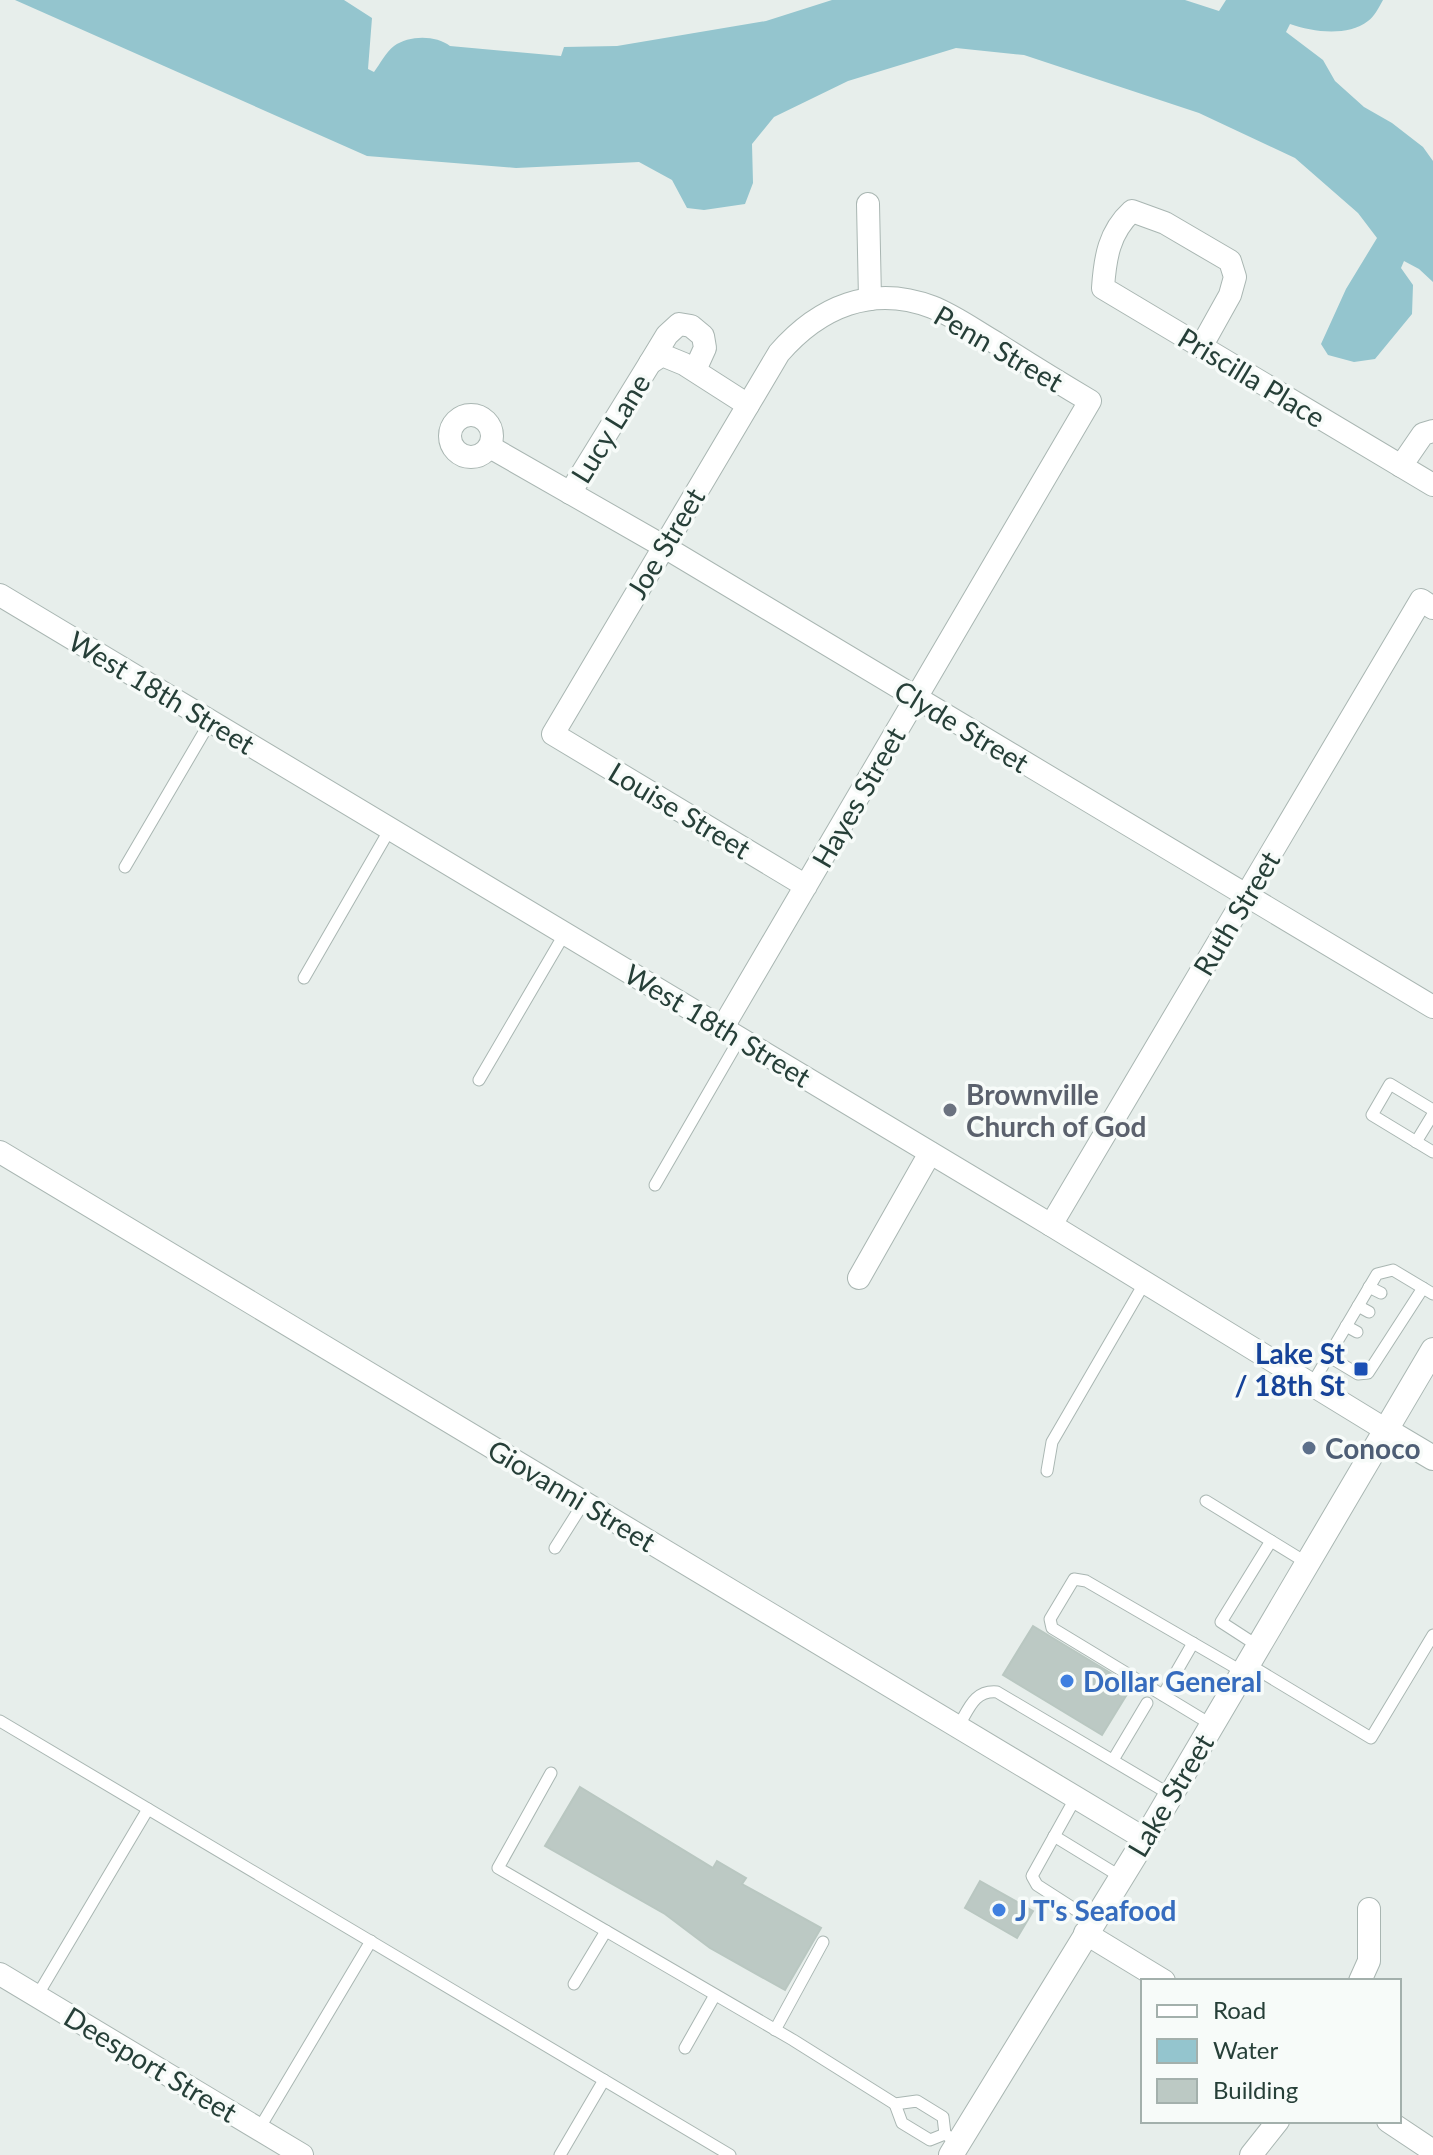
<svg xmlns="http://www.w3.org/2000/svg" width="1433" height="2155" font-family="Lato,sans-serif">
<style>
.water{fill:#94c5ce}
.building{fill:#bcc9c4;stroke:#b9c7c1;stroke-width:2}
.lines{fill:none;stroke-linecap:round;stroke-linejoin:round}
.service-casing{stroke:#a9b6b2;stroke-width:13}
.minor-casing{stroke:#a9b6b2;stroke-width:24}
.tertiary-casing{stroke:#a9b6b2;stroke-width:26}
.service{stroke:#fff;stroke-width:11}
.minor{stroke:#fff;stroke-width:22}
.tertiary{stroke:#fff;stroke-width:24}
.worship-dot{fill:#6b7280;stroke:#f7fbf9;stroke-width:3}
.transit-dot{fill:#1a4fb4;stroke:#f7fbf9;stroke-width:3}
.service-dot{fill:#5c6f8a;stroke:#f7fbf9;stroke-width:3}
.shop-dot{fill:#3f7fe0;stroke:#f7fbf9;stroke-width:3}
.labels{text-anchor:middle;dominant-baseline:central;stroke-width:7;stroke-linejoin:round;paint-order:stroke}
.street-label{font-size:28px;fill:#263f38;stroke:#f7fbf9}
.worship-label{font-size:28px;font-weight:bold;fill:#5b616d;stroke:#f7fbf9;text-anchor:start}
.transit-label{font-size:28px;font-weight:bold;fill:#164399;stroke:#f7fbf9;text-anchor:end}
.service-label{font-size:28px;font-weight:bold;fill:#4e5e75;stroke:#f7fbf9;text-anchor:start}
.shop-label{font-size:28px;font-weight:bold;fill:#366cbe;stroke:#f7fbf9;text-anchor:start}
</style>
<rect width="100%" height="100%" fill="#e7eeeb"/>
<path class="water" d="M 15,0 L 344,0 L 372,18 L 368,69 L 374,72 C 380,64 386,52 394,46 C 409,35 436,35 450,46 L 561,56 L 564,47 L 617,46 L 766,21 L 832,0 L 1185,0 L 1219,11 L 1226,0 L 1383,0 C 1379,7 1374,17 1368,21 C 1347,37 1313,32 1290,24 L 1286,32 L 1323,60 L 1335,81 L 1364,107 L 1392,123 L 1423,147 L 1433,161 L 1433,282 L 1419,269 L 1404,261 L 1401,268 L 1413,285 L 1412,314 L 1375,359 L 1354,362 L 1328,355 L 1321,344 L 1346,289 L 1377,238 L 1358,213 L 1295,158 L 1199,113 L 1024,55 L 956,48 L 848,81 L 774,117 L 752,144 L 753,183 L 745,204 L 704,210 L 687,208 L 672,180 L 639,162 L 516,168 L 367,156 Z"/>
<g class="building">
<path d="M 1033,1626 L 1132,1686 L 1102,1735 L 1003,1675 Z"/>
<path d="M 580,1787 L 713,1868 L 717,1861 L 746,1878 L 742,1884 L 821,1928 L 785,1990 L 710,1948 L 665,1914 L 545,1846 Z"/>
<path d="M 980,1881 L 1033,1911 L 1017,1938 L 965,1908 Z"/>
</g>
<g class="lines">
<g class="service-casing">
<g id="service">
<path d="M 125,867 L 210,722"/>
<path d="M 304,978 L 390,829"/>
<path d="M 479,1080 L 565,933"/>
<path d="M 1433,1110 L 1390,1084 L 1372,1115 L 1433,1152"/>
<path d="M 1416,1142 L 1433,1114"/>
<path d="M 655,1185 L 740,1038"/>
<path d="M 1369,1287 L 1381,1293"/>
<path d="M 1358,1306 L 1369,1312"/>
<path d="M 1346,1326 L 1357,1332"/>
<path d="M 1328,1356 L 1358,1374 L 1368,1373 L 1423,1288"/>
<path d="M 1312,1384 L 1377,1274 L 1393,1270 L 1433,1294"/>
<path d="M 1047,1471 L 1052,1442 L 1145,1282"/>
<path d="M 1206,1501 L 1307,1563"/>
<path d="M 555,1548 L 584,1502"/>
<path d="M 1258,1646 L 1221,1622 L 1271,1541"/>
<path d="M 1248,1664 L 1371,1738 L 1433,1635"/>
<path d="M 1163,1695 L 1193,1643"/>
<path d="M 0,1721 L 730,2155"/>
<path d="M 1212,1725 L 1052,1628 L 1050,1619 L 1074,1579 L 1086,1581 L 1243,1672"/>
<path d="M 958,1727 C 969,1709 974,1690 997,1692 L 1171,1795"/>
<path d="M 1113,1760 L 1147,1703"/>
<path d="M 551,1773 L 498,1868 L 793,2040 L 895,2104 L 917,2101 L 943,2117 L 945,2134 L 958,2143"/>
<path d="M 1076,1797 L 1032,1876 L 1037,1885 L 1093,1921"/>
<path d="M 1054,1836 L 1121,1877"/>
<path d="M 574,1984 L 606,1931"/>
<path d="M 37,1996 L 148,1809"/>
<path d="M 775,2030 L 823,1942"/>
<path d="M 685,2048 L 715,1995"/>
<path d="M 895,2104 L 902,2123 L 930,2140 L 945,2134"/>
<path d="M 259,2129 L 371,1941"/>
<path d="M 560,2155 L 604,2080"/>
</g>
</g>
<g class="minor-casing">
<g id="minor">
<path d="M 868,204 L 870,299"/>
<path d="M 1201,347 L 1230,295 L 1235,277 L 1230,261 L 1165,223 L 1132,211 C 1109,232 1105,258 1103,288 L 1433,485"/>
<path d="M 650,363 L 667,335 L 679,324 L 691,326 L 703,336 L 705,348 L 695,370"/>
<circle cx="471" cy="436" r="21"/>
<path d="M 490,447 L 663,546 L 1433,1007"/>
<path d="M 1401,466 L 1423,434 L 1433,431"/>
<path d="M 570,493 L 650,363 L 662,355 L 684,364 L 748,405"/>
<path d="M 0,595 L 1051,1225 L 1386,1430"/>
<path d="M 723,1027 C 846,819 968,610 1090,401 C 1058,382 1027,363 996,343 C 975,331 955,316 932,307 C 872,284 819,307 779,353 L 553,734 L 806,886"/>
<path d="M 0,1152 L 1145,1839"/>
<path d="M 1051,1225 L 1421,600 L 1433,608"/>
<path d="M 859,1278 L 930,1153"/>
<path d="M 1085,1933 L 1164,1981"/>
<path d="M 0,1974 L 302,2155"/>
<path d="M 1360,1981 L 1369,1961 L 1369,1909"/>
<path d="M 1388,2121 L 1433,2151"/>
<path d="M 1251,2155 L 1278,2121"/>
</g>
</g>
<g class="tertiary-casing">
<g id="tertiary">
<path d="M 1386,1430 L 1433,1458"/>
<path d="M 951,2155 L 1145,1839 L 1433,1350"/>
</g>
</g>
<use href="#service" class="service"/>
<use href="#minor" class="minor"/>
<use href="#tertiary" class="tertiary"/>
</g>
<circle class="worship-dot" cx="950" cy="1110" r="8"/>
<rect class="transit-dot" x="1353" y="1361" width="16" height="16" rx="4"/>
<circle class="service-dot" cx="1309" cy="1448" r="8"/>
<g class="shop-dot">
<circle cx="1067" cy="1681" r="8"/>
<circle cx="999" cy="1910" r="8"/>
</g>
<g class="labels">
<g class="street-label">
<text transform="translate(999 348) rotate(30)">Penn Street</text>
<text transform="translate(1252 377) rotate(31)">Priscilla Place</text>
<text transform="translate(610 428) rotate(-58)">Lucy Lane</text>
<text transform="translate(665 543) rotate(-59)">Joe Street</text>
<text transform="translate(162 692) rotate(31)">West 18th Street</text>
<text transform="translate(962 726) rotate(31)">Clyde Street</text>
<text transform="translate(858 797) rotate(-60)">Hayes Street</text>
<text transform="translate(680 810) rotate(31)">Louise Street</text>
<text transform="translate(1236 913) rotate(-59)">Ruth Street</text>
<text transform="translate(718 1025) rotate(31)">West 18th Street</text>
<text transform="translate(572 1495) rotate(31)">Giovanni Street</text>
<text transform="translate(1170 1795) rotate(-59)">Lake Street</text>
<text transform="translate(151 2064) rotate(31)">Deesport Street</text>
</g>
<g class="worship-label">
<text x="966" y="1094">Brownville<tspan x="966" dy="32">Church of God</tspan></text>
</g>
<g class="transit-label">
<text x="1345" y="1353">Lake St<tspan x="1345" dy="32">/ 18th St</tspan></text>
</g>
<g class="service-label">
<text x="1325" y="1448">Conoco</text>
</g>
<g class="shop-label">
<text x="1083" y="1681">Dollar General</text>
<text x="1015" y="1910">J T's Seafood</text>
</g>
</g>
<rect x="1141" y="1979" width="260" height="144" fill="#f7fbf9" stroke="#a3b0ac" stroke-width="2"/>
<rect x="1157" y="2005" width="40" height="12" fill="#ffffff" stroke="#a3b0ac" stroke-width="2"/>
<text x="1213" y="2019" font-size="24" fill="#263f38">Road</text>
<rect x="1157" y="2039" width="40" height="24" fill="#94c5ce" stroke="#a3b0ac" stroke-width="2"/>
<text x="1213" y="2059" font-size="24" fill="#263f38">Water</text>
<rect x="1157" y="2079" width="40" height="24" fill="#bcc9c4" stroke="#a3b0ac" stroke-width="2"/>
<text x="1213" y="2099" font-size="24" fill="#263f38">Building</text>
</svg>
